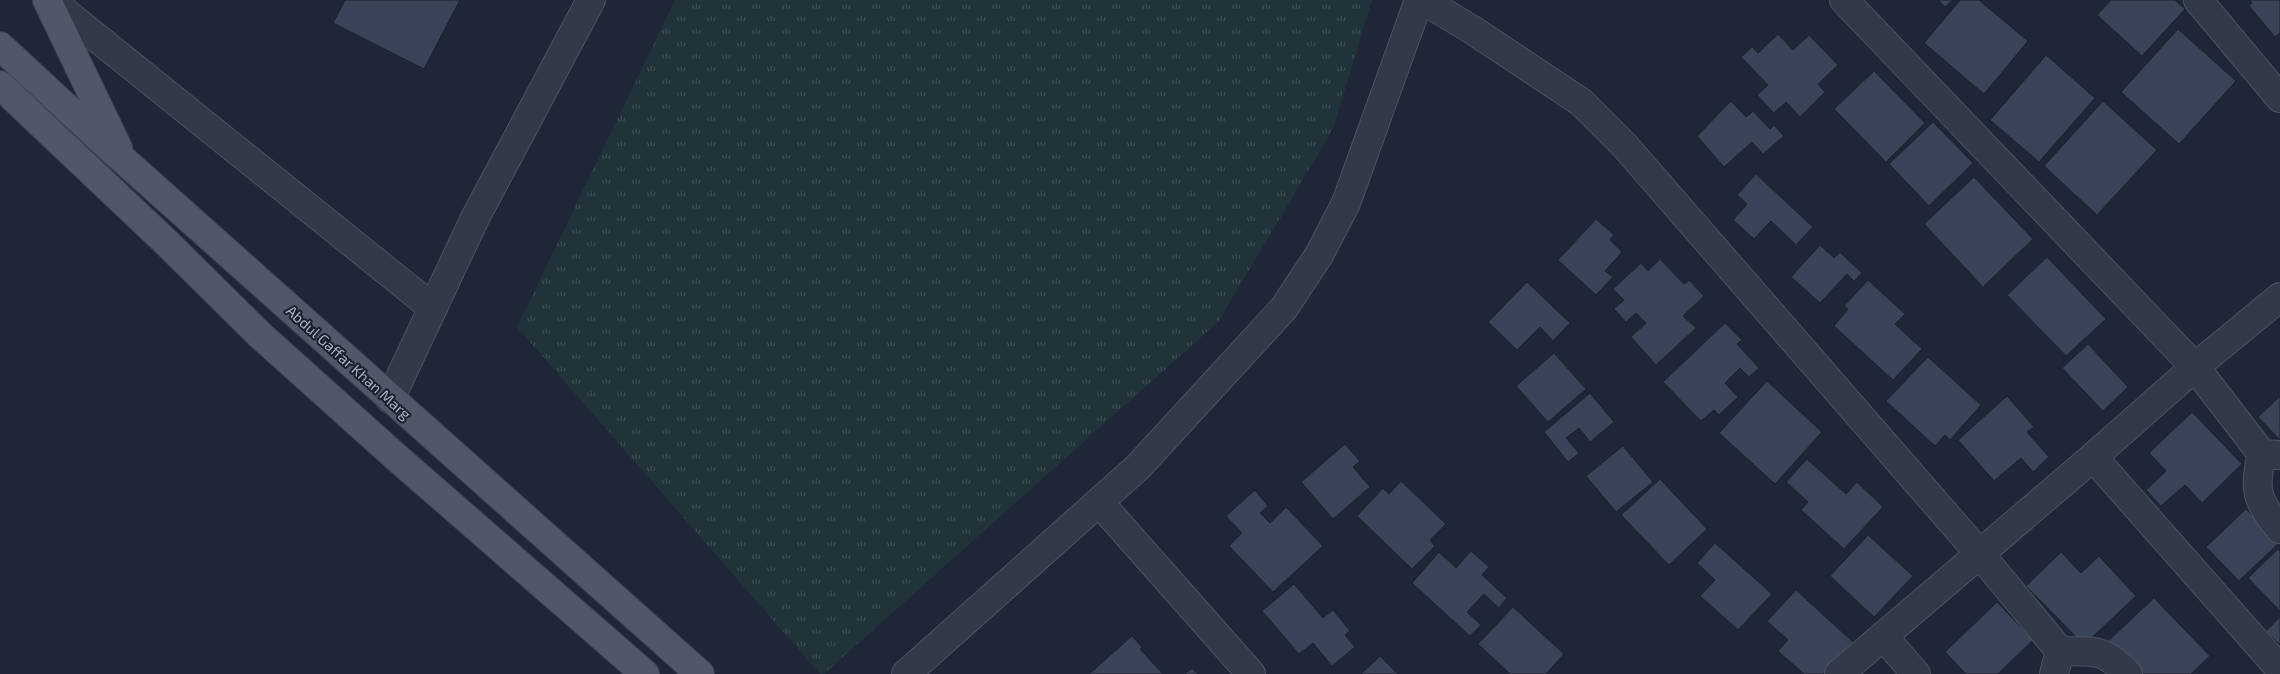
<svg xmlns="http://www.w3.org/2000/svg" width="2280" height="674" font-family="'Exo 2',sans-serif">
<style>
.park{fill:url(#park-tufts)}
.building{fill:#3a4458;stroke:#1a202e}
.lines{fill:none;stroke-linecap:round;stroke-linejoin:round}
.minor-casing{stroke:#4c5363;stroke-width:30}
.major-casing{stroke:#3b4251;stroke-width:30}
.minor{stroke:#323948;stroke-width:28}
.major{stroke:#4f5768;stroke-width:28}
.labels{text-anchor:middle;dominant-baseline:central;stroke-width:4;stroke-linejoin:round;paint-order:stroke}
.street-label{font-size:15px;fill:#acb3c5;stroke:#181e2c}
</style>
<defs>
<pattern id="park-tufts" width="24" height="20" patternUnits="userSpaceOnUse" patternTransform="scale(1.25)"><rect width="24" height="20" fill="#203338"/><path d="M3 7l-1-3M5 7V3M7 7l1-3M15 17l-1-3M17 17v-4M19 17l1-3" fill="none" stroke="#3e4e53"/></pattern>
</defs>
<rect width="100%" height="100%" fill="#1e2637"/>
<path class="park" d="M 675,0 L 1372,0 L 1333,129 L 1218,322 L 824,674 L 820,674 L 517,327 Z"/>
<g class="building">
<path d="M 345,0 L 460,0 L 424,69 L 333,23 Z"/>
<path d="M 1938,0 L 1953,0 L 1945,7 Z"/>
<path d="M 1960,0 L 1979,0 L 2028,41 L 1984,94 L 1924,43 Z"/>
<path d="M 2111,0 L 2175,0 L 2185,9 L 2142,56 L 2097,15 Z"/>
<path d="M 2250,0 L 2280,0 L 2280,33 L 2275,37 L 2249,6 L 2252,3 Z"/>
<path d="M 2178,29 L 2236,81 L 2179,144 L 2121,92 Z"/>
<path d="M 1778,34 L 1793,50 L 1809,35 L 1838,65 L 1818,84 L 1825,92 L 1800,117 L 1786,102 L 1774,113 L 1757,95 L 1768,85 L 1741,57 L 1752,47 L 1758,53 Z"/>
<path d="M 2046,55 L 2095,98 L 2039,162 L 1990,120 Z"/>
<path d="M 1874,71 L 1925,123 L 1886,162 L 1834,109 Z"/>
<path d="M 1731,101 L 1746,117 L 1753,111 L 1770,129 L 1774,125 L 1784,136 L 1763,154 L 1752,142 L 1724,167 L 1697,136 Z"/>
<path d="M 2103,101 L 2157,150 L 2097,215 L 2044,166 Z"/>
<path d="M 1933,122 L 1973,163 L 1929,206 L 1889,164 Z"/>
<path d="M 1756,174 L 1813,227 L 1796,245 L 1771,221 L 1754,239 L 1733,220 L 1747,204 L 1737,195 Z"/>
<path d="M 1974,177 L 2033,239 L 1983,287 L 1924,224 Z"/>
<path d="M 1596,219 L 1614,235 L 1610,240 L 1622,252 L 1605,271 L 1613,277 L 1596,295 L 1558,260 Z"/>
<path d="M 1820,245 L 1834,258 L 1840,252 L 1862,273 L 1854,281 L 1847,274 L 1820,303 L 1791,277 Z"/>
<path d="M 2047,257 L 2106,319 L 2066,356 L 2007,295 Z"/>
<path d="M 1660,259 L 1684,284 L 1689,280 L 1704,296 L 1683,316 L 1696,328 L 1656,365 L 1631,337 L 1646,323 L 1636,313 L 1626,322 L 1614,309 L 1624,300 L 1613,289 L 1641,263 L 1648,271 Z"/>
<path d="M 1868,280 L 1905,314 L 1895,324 L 1922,349 L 1893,380 L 1834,326 L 1848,309 L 1844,306 Z"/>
<path d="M 1527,282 L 1570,323 L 1553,341 L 1540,327 L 1517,350 L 1488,322 Z"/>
<path d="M 1725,323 L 1742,340 L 1737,344 L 1759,368 L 1749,377 L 1740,368 L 1725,383 L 1738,397 L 1719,415 L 1714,410 L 1701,421 L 1663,382 Z"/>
<path d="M 2088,344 L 2128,387 L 2103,411 L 2062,368 Z"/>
<path d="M 1554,353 L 1586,389 L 1548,422 L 1516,386 Z"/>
<path d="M 1928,357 L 1981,405 L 1950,440 L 1945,435 L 1935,446 L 1886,401 Z"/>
<path d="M 1767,381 L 1822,432 L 1775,484 L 1719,433 Z"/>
<path d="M 1590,393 L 1614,422 L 1590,442 L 1579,428 L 1566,438 L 1579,453 L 1568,462 L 1544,432 Z"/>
<path d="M 2007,396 L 2034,427 L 2027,432 L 2049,457 L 2033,472 L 2021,458 L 1994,481 L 1958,440 Z"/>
<path d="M 2280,396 L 2280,440 L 2258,417 Z"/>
<path d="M 2192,412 L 2242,464 L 2202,503 L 2185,485 L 2161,506 L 2146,490 L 2166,471 L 2149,453 Z"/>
<path d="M 1345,444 L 1360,461 L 1353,467 L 1370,487 L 1333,519 L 1301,482 Z"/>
<path d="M 1623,446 L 1653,482 L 1616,512 L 1586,476 Z"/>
<path d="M 1807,459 L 1846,494 L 1857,482 L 1883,507 L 1844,549 L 1801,510 L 1808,502 L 1786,482 Z"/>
<path d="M 1660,479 L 1707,529 L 1669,565 L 1621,515 Z"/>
<path d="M 1401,481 L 1446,524 L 1430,540 L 1435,546 L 1412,569 L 1357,516 L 1383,488 L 1389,494 Z"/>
<path d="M 1255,490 L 1268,506 L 1260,513 L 1270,523 L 1286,507 L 1323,546 L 1273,592 L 1229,546 L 1242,533 L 1226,516 Z"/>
<path d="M 2246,509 L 2279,543 L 2239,581 L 2206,547 Z"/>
<path d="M 1868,535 L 1913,576 L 1874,617 L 1830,576 Z"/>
<path d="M 1715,543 L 1772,594 L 1738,630 L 1700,596 L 1715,580 L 1697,563 Z"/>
<path d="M 2278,549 L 2280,551 L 2280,611 L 2248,578 Z"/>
<path d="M 1471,551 L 1489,567 L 1482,575 L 1507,598 L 1499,608 L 1484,594 L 1467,612 L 1481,625 L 1470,636 L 1412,583 L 1439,552 L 1456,568 Z"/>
<path d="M 2061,552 L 2081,573 L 2099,556 L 2136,596 L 2084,645 L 2026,586 Z"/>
<path d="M 1294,584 L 1323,618 L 1333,610 L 1350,631 L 1345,635 L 1355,647 L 1332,666 L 1313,643 L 1299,654 L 1262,611 Z"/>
<path d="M 1796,590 L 1853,642 L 1823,674 L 1804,674 L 1778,651 L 1788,640 L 1767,621 Z"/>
<path d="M 2154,598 L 2210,656 L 2191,674 L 2139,674 L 2107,642 Z"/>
<path d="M 1997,602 L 2033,640 L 1998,674 L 1966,674 L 1945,652 Z"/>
<path d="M 1513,607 L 1564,654 L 1546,674 L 1510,674 L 1478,644 Z"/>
<path d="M 2280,617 L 2280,645 L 2266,631 Z"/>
<path d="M 1132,636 L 1142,647 L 1140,649 L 1163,674 L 1089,674 Z"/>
<path d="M 1380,656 L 1398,674 L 1361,674 Z"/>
<path d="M 1192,668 L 1198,674 L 1185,674 Z"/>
</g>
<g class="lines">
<g class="minor-casing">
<g id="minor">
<path d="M 50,0 L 433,308"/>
<path d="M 1423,0 L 1474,31 L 1581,102 L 1625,146 L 1979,553 L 2060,651 C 2094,652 2103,647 2128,674"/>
<path d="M 1844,0 L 2195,367 L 2262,454 L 2280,455"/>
<path d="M 2198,0 L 2280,98"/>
<path d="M 390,399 L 475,218 L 591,0"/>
<path d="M 2262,454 C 2253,490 2257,501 2280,529"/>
<path d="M 2093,457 L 2280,669"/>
<path d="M 1099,502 L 1251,674"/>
<path d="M 1883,636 L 1916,674"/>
<path d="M 906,674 L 1138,467 L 1284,308 L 1319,255 L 1346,203 L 1419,0"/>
<path d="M 1839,674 L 2093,457 L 2195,367 L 2280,297"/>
<path d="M 2054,674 L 2060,651"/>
</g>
</g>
<g class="major-casing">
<g id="major">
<path d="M 47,0 L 118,148"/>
<path d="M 0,46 L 109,147 L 700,674"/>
<path d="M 0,85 L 168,244 L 260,335 L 396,457 L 645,674"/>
</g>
</g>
<use href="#minor" class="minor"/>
<use href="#major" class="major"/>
</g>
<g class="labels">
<g class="street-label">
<text transform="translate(349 362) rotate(42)">Abdul Gaffar Khan Marg</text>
</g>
</g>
</svg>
